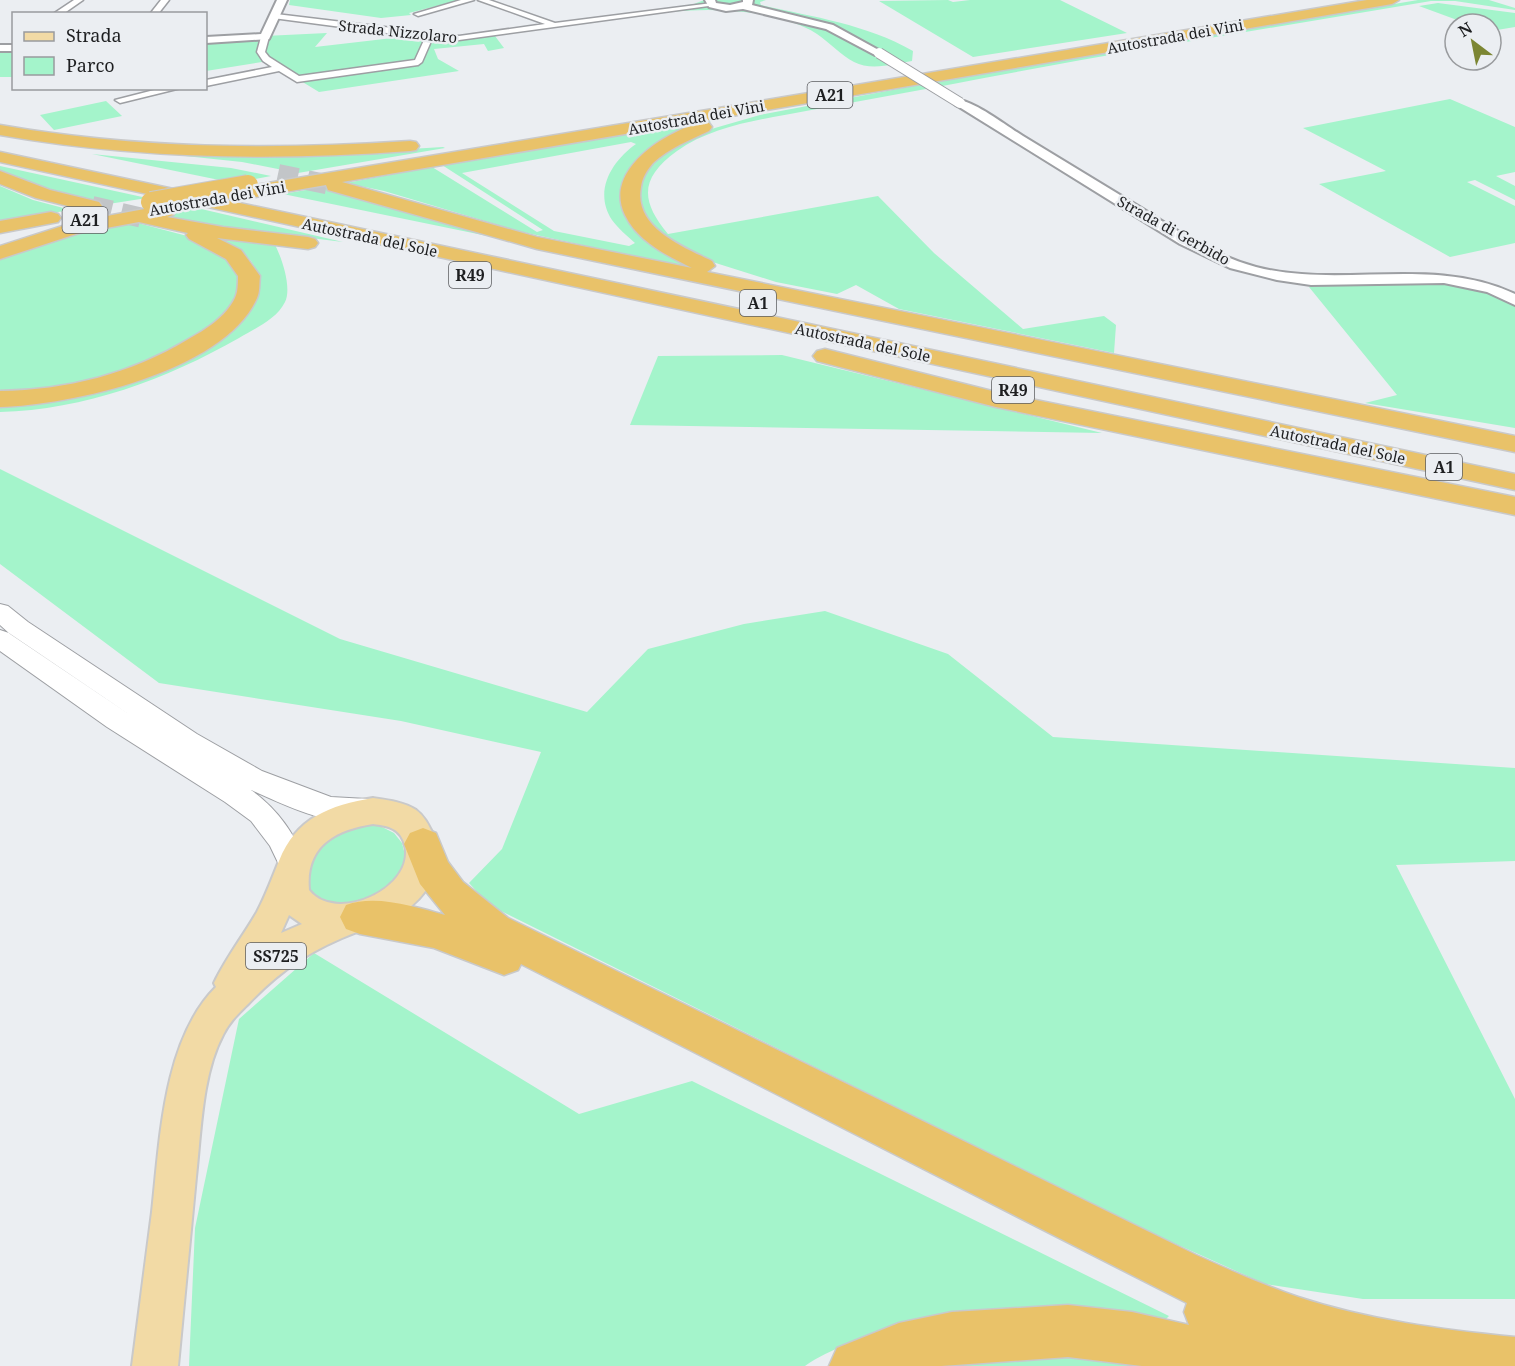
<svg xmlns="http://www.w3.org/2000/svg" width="1515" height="1366" font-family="'Noto Serif',serif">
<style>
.green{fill:#a4f4cb;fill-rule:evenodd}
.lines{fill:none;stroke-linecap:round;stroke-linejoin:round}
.motorway-tunnel{stroke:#c2c5c8;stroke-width:20;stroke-dasharray:20 10;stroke-linecap:butt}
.minor-casing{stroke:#9d9fa3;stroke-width:3}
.tertiary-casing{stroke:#9d9fa3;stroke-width:4}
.secondary-casing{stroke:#9d9fa3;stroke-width:2}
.primary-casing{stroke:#c9c9ca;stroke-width:4}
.motorway-casing{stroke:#c9c9ca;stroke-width:3}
.minor{fill:#fff;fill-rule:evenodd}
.tertiary{fill:#fff;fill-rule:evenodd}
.secondary{fill:#fff;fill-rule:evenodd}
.primary{fill:#f2daa5;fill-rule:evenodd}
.motorway{fill:#e9c269;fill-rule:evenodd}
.tertiary-bridge-casing{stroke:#9d9fa3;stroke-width:12;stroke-linecap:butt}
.motorway-bridge-casing{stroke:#c9c9ca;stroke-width:22;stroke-linecap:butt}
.tertiary-bridge{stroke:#fff;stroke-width:10}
.motorway-bridge{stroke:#e9c269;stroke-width:20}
.labels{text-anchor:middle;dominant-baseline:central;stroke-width:5;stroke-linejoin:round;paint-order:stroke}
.far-street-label{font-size:15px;fill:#1e1f21;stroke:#ebeef2}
.shield{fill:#ebeef2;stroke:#5c5d60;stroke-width:1.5}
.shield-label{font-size:16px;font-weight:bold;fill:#1e1f21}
</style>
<rect width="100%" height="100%" fill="#ebeef2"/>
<g class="green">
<path d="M 290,0 L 460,0 L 409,13 L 411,15 L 381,18 L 289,5 Z"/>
<path d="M 704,0 L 766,0 L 760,2 L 761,5 C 813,17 866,24 913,51 L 912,61 C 894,64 871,71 854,62 C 841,55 830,43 817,34 C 799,22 774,17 753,13 C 691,4 628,17 567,25 L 694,4 Z"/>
<path d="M 948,0 L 953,2 L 970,0 L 1060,0 L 1127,33 L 973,57 L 879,1 Z"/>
<path d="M 1418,0 L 1489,0 L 1515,8 L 1515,10 L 1455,1 L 1431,1 C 1272,28 1112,53 953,84 C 904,93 855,102 806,111 C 764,119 713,125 677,151 C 640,178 640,200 668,234 L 878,196 L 934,253 L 1023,329 L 1104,316 L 1116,325 L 1114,353 L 899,309 L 856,285 L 837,294 L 776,282 L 703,259 L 663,238 L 640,214 L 637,181 L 653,159 L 694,134 L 760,115 L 993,71 Z"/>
<path d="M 1438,3 L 1515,13 L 1515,27 L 1491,31 L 1491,24 L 1468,24 L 1419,6 Z"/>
<path d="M 327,33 L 315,47 L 410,36 L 461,39 L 495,36 L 504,48 L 488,51 L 484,44 L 434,49 L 438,59 L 459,71 L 319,92 L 268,61 L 206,71 L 206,39 Z"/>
<path d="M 13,51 L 13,77 L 0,77 L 0,52 Z"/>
<path d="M 1450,99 L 1515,127 L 1515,172 L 1496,176 L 1515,186 L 1515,200 L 1475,180 L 1467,182 L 1515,206 L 1515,243 L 1450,257 L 1319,184 L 1386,171 L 1303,128 Z"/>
<path d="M 106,101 L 122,116 L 54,130 L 40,115 Z"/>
<path d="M 721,117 L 672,138 L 623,195 L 697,270 L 518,231 L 384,191 L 346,183 L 432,167 L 537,232 L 543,230 L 442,165 ZM 631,142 L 636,144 C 612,161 593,191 612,220 C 618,228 627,236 635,243 L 629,246 L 554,231 L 462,173 Z"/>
<path d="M 443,147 L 445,148 L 298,173 L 242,162 L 166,154 L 277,157 Z"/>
<path d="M 92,154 L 231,168 L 271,176 L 234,183 Z"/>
<path d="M 0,166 L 147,198 L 102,205 L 64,195 L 0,172 Z"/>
<path d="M 0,186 L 33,200 L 71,210 L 0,221 Z"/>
<path d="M 323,187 L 389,202 L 502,239 L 283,194 Z"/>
<path d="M 197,208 L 343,242 L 196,224 L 158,215 Z"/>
<path d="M 130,221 L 191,237 L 234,263 L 243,283 L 233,310 L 176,352 L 80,385 L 0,394 L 0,256 L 56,237 Z"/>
<path d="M 219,235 L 275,245 C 282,258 292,288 285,302 C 276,320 255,328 239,338 C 167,379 84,410 0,412 L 0,403 L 29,402 L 190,354 L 259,284 C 258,260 239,247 217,238 Z"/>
<path d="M 1435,277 L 1458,278 L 1515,300 L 1515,428 L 1365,403 L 1397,395 L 1309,287 Z"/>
<path d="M 782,355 L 1102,433 L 630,425 L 658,356 Z"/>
<path d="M 0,469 L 340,639 L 587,712 L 648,649 L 744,624 L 825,611 L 948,654 L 1053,737 L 1515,768 L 1515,861 L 1396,865 L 1515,1099 L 1515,1299 L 1363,1299 L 1265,1284 L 1127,1222 L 489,905 L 469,883 L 502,849 L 541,752 L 401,721 L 159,683 L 0,564 Z"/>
<path d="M 368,824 L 382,827 L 394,833 L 402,843 L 405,855 L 403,869 L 394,882 L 366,903 L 333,907 L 308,893 L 304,867 L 311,854 L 335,832 Z"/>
<path d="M 314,953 L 579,1114 L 692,1081 L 1169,1316 L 1162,1323 C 1051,1313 950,1295 846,1344 C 832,1351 817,1357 805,1366 L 189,1366 L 195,1228 L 239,1019 Z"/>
<path d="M 997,1345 L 1177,1366 L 889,1366 Z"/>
</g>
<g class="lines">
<g class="motorway-tunnel">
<path d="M 278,174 L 335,186"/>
<path d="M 92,206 L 147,219"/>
</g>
<g class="minor-casing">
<g id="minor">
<path d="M 74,0 L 83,0 L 63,14 L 53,14 Z"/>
<path d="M 161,0 L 169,0 L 158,14 L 150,14 Z"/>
<path d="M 461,0 L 474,0 L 418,16 L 414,14 Z"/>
<path d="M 478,0 L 489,0 L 555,23 L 712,3 L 716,5 L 459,40 L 432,39 L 422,62 L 418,65 L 297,82 L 279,71 L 206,86 L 206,80 L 272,67 L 263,61 L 257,52 L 261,37 L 265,35 L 269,37 L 265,52 L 269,57 L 299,76 L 415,60 L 425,38 L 273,18 L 273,14 L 276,14 L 459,36 L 545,24 Z"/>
<path d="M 162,88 L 181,88 L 120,103 L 115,100 Z"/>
</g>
</g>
<g class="tertiary-casing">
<g id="tertiary">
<path d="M 277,0 L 287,0 L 269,39 L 206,43 L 206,37 L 261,34 Z"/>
<path d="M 705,0 L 715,0 L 716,3 L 730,5 L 743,2 L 743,0 L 753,0 L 752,5 L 833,25 L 884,53 L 875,55 L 826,29 L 743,9 L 726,11 L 709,7 Z"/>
<rect x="0" y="45" width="14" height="6"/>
<path d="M 960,100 C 980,105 1005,125 1023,136 C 1063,160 1103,185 1143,209 C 1179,232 1215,256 1256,267 C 1342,289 1433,255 1515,294 L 1515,305 L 1487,292 L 1444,283 L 1311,285 L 1277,280 L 1230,268 L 1180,244 L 956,105 L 954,103 Z"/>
</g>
</g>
<g class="secondary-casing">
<path id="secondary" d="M 0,604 L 8,606 L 28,622 L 197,734 L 262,771 L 331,797 L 367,799 L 377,802 L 381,810 L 377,818 C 337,832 287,806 251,790 C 280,811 292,832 308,864 L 303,873 L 293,876 L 283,873 L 270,846 L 251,821 L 225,802 L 107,727 L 0,651 L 0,630 L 9,633 L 139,721 L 10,634 L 0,625 Z"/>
</g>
<g class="primary-casing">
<path id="primary" d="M 373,798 C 387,800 404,802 416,810 C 424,816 428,824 432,832 C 446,860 433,888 410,907 C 395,920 375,925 357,932 C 312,949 282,969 249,1003 C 239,1013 229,1022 223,1035 C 202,1074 201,1133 196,1177 C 190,1240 184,1303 178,1366 L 132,1366 C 139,1315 145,1263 152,1212 C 160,1140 163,1040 216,987 L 214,983 C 226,958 243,936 257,912 C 266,895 272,878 279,861 C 296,818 330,805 373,798 ZM 373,824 C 389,826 400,828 405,845 C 416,888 336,925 309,890 C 305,846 335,830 373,824 ZM 289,915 L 302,924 L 281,933 Z"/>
</g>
<g class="motorway-casing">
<g id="motorway">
<path d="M 1367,0 L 1399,0 L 1392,4 L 342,182 L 537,237 L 692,268 C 668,256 638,242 625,215 C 603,170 666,131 703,122 L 709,123 L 712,127 L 709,131 C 690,140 669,148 653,163 C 647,170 642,178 641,187 C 633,227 683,247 712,261 L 715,266 L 707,272 L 1515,436 L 1515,452 L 537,249 L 328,190 L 326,185 L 250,198 L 243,196 L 240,192 L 243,188 L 250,186 Z"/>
<path d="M 0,125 C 137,149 272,150 410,141 L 416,142 L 419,146 L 416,150 L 410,151 C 272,161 137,159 0,135 Z"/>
<path d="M 0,152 L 1515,474 L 1515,490 L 0,162 Z"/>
<path d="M 0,171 L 50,190 L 99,202 L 102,206 L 99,210 L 92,212 L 36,198 L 0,184 Z"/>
<path d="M 166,205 L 173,207 L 176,211 L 173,215 L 167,217 L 223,227 L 308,237 L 315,239 L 318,243 L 315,247 L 308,249 L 217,238 L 241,250 L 260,276 C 259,283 260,292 257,298 C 225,371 72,405 0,407 L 0,391 C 67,390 130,374 187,340 C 205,330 226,317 235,298 C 238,292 238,283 238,276 L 226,259 L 189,239 L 186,235 L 188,233 L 139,222 L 79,233 L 0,259 L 0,246 L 75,222 Z"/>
<path d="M 51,212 L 58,214 L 61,218 L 58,222 L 0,233 L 0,221 Z"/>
<path d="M 825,349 L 996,392 L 1515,497 L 1515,515 L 996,407 L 817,361 L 813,356 L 817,351 Z"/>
<path d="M 423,828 L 436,833 L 448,862 L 463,882 L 508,918 L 1196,1255 C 1229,1270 1263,1285 1298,1297 C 1368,1320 1442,1330 1515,1337 L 1515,1366 L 1142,1366 L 1068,1357 L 941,1366 L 829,1366 L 837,1348 L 899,1323 L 952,1312 L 1068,1305 L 1132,1312 L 1189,1325 L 1184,1312 L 1187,1303 L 521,964 L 518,970 L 504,975 L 434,948 L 360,934 L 346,929 L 340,917 L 346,905 C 376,894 415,907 445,915 L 420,884 L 404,844 L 410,833 Z"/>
</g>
</g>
<use href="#minor" class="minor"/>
<use href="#tertiary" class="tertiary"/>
<use href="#secondary" class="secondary"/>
<use href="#primary" class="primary"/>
<use href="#motorway" class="motorway"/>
<g class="tertiary-bridge-casing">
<path id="tertiary-bridge" d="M 879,53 L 960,103"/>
</g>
<g class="motorway-bridge-casing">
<path id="motorway-bridge" d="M 151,202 L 248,185"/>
</g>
<use href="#tertiary-bridge" class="tertiary-bridge"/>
<use href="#motorway-bridge" class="motorway-bridge"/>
</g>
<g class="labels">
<g class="far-street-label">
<text transform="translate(398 31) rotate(6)">Strada Nizzolaro</text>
<text transform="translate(1175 36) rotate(-10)">Autostrada dei Vini</text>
<text transform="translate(696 117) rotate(-10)">Autostrada dei Vini</text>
<text transform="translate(217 198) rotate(-10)">Autostrada dei Vini</text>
<text transform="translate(1174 230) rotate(29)">Strada di Gerbido</text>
<text transform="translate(370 237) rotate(12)">Autostrada del Sole</text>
<text transform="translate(863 342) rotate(12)">Autostrada del Sole</text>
<text transform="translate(1338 444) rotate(12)">Autostrada del Sole</text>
</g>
<g class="shield">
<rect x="807.5" y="82" width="45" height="26" rx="4.5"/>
<rect x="62.5" y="207" width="45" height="26" rx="4.5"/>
<rect x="449" y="262" width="42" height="26" rx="4.5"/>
<rect x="740" y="290" width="36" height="26" rx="4.5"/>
<rect x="992" y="377" width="42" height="26" rx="4.5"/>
<rect x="1426" y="454" width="36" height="26" rx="4.5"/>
<rect x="246" y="943" width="60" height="26" rx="4.5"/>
</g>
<g class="shield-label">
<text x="830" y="95">A21</text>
<text x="85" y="220">A21</text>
<text x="470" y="275">R49</text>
<text x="758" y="303">A1</text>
<text x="1013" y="390">R49</text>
<text x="1444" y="467">A1</text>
<text x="276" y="956">SS725</text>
</g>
</g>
<rect x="12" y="12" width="195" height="78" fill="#ebeef2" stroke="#999b9e" stroke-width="1.5"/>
<rect x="24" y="32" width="30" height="9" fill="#f2daa5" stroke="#999b9e" stroke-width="1.5"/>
<text x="66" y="42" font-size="18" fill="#1e1f21">Strada</text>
<rect x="24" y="57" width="30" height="18" fill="#a4f4cb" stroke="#999b9e" stroke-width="1.5"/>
<text x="66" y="72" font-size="18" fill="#1e1f21">Parco</text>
<g transform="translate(1473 42) rotate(328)"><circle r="28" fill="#ebeef2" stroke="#999b9e" stroke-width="1.5"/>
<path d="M0-4.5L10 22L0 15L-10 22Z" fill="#7c8633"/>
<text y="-9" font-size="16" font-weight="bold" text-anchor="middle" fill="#1e1f21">N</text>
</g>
</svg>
